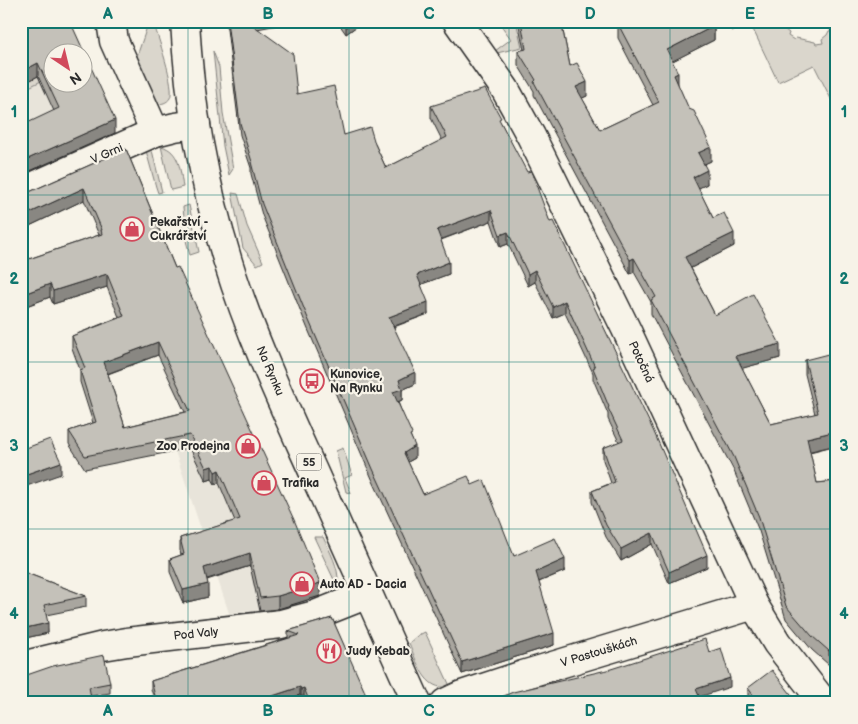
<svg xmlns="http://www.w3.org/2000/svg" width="858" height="724" font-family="'Balsamiq Sans',sans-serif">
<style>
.built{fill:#e8e4da}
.green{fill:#dad6cc;stroke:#82807c}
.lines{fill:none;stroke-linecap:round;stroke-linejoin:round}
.minor-casing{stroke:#2b2b2b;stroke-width:31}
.primary-casing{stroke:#2b2b2b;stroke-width:31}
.minor{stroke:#f7f3e8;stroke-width:28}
.primary{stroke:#f7f3e8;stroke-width:28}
.wall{fill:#a9a69f;stroke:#2b2b2b;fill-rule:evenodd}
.shaded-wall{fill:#898782;stroke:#2b2b2b}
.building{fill:#c4c1b9;stroke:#2b2b2b;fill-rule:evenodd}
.grid{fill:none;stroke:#0f766e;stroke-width:1;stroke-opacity:0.55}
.labels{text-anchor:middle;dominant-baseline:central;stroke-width:4.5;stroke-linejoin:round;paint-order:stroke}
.shield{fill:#f7f3e8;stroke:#686764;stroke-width:1}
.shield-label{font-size:11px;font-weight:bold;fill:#2b2b2b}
.street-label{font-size:12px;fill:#2b2b2b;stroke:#f7f3e8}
.poi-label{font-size:12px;font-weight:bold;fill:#2b2b2b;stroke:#f7f3e8;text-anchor:start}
.neatline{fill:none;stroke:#0f766e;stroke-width:2}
.grid-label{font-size:16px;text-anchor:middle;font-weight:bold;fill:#0f766e}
</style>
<rect width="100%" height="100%" fill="#f7f3e8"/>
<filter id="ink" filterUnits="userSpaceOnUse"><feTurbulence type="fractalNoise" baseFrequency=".02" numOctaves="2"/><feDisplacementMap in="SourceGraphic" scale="10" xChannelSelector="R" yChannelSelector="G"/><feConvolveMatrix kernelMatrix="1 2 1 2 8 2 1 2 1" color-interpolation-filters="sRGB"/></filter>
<g filter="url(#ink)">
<g class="built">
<path d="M 41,81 L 64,132 L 21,138 L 21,91 Z"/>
<path d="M 246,430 L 320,597 L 261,616 L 231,619 L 175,451 Z"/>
</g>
<g class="green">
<path d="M 149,21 L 153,21 C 157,35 176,87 170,98 C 167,103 162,104 156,104 L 136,59 Z"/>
<path d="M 498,21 L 516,21 L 522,47 L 497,53 L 495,51 L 511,39 Z"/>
<path d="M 728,21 L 774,21 L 789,33 L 788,36 L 794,40 L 796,38 L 815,42 L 816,44 L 823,43 L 822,39 L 827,35 L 829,31 L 832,31 L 832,22 L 829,21 L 837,21 L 837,111 L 814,65 L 778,82 L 750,23 L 732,31 Z"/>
<path d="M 213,51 L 219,67 L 223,113 L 233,169 L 229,175 L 223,146 Z"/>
<path d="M 31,63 L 41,81 L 21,91 L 21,67 Z"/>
<path d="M 151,146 L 162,192 L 158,193 L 156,187 L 145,147 Z"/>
<path d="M 161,146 C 180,151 180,170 183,187 L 171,190 Z"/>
<path d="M 232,193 L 238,194 L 247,226 L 263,262 L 257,265 L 243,248 Z"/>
<path d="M 189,205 L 199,252 L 190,255 L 180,219 L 184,218 L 183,207 Z"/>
<path d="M 343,448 L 352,475 L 345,478 L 351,493 L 346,492 L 336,451 Z"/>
<path d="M 314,537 L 323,537 C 330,552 339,567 338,583 L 336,584 Z"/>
<path d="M 425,632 L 450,686 C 425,694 416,659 409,643 L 417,636 Z"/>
</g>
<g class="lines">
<g class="minor-casing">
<g id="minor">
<path d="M 111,21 L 114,41 L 155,132"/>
<path d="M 457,21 L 505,89 L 531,136 L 626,329 L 754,605 L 777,643 L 824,703"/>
<path d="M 21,192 L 155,132 L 175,127 L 196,124"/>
<path d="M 21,666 L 103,646 L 127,642 L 281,624 L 315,615 L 368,594"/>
<path d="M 445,703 L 462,695 L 523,675 L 754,605"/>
</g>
</g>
<g class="primary-casing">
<path id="primary" d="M 185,21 C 189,102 204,185 228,262 C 252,340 288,415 321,489 C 353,560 385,632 417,703"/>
</g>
<use href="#minor" class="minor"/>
<use href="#primary" class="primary"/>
</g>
<g class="wall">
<path d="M 21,21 L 115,133 L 54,111 L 38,76 L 21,85 Z"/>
<path d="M 226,21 L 283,21 L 283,24 L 257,29 L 297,94 L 344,135 L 375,144 L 386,168 L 442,140 L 431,118 L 431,106 L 501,123 L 550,222 L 707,567 L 669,583 L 652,544 L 621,561 L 606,537 L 592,502 L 592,491 L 611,483 L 603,460 L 603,448 L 619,442 L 608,419 L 608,414 L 593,379 L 593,373 L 565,313 L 553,318 L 535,282 L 528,286 L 508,244 L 500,247 L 491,221 L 441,240 L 449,274 L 421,284 L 428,314 L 394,327 L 415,384 L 402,390 L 402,400 L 398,402 L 412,440 L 415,458 L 408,462 L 423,494 L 472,485 L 514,556 L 565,571 L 539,582 L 554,645 L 462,674 L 373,481 L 307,327 L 262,215 L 251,174 L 251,168 L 240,135 Z"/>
<path d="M 337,21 L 364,21 L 346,34 Z"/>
<path d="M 518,21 L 561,21 L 570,66 L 587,96 L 582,98 L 600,130 L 653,105 L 618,38 L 618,24 L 629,21 L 727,21 L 714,26 L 714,40 L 672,61 L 678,85 L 711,161 L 704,164 L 707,184 L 698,188 L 713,218 L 734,246 L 691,268 L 715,315 L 780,358 L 742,368 L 771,424 L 815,414 L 805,374 L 805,360 L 837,445 L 810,452 L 817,483 L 837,481 L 837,670 L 830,664 L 829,665 L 812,650 L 786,619 L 759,531 L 734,471 L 651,314 L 651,302 L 634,272 L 630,274 L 534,95 L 534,91 L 518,65 L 518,51 L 524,50 Z"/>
<path d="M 126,149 L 175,268 L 320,596 L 278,609 L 260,611 L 250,566 L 207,580 L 208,597 L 183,603 L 170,572 L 170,559 L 181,555 L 180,551 L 180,538 L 235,521 L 219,483 L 215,484 L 212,479 L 206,481 L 190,448 L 85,469 L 69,444 L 69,431 L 93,423 L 80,382 L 80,370 L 72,348 L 72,336 L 119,317 L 107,287 L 53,304 L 50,297 L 21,308 L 21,258 L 23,261 L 99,235 L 84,200 L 21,230 L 21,194 L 27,193 ZM 158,355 L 185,412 L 125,427 L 108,374 Z"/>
<path d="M 21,571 L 86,596 L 86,607 L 46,615 L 48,633 L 21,639 Z"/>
<path d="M 332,618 L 368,703 L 307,703 L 304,695 L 301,697 L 300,695 L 274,703 L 155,703 L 151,689 L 151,681 L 288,638 L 288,631 Z"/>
<path d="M 21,677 L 110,683 L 110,693 L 91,696 Z"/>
<path d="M 748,688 L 798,703 L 751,703 L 748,698 Z"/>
</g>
<g class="shaded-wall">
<path d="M 346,21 L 364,21 L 346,34 Z"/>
<path d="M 401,21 L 407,21 L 401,26 Z"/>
<path d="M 710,21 L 727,21 L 710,28 Z"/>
<path d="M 714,26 L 714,40 L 667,64 L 667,50 Z"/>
<path d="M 38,63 L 38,76 L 21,85 L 21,72 Z"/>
<path d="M 678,73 L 678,87 L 674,75 Z"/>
<path d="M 587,82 L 587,96 L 576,101 L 576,87 Z"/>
<path d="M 115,120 L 115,133 L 21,175 L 21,162 Z"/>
<path d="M 711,147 L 711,161 L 698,167 L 698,153 Z"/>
<path d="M 707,170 L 707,184 L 693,191 L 693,177 Z"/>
<path d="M 84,188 L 84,200 L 21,230 L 21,217 Z"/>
<path d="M 491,210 L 491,221 L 437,241 L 437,230 Z"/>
<path d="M 508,232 L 508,244 L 500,247 L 500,235 Z"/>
<path d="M 734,233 L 734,246 L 685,271 L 685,257 Z"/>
<path d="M 634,258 L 634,272 L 630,274 L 630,260 Z"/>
<path d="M 449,262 L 449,274 L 417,286 L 417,275 Z"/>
<path d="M 535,270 L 535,282 L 528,286 L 528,274 Z"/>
<path d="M 107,274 L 107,287 L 53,304 L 53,291 Z"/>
<path d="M 50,284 L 50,297 L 21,308 L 21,295 Z"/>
<path d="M 565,301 L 565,313 L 553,318 L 553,307 Z"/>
<path d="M 428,302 L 428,314 L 389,328 L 389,317 Z"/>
<path d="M 158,342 L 158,355 L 104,375 L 104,362 Z"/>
<path d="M 780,344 L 780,358 L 736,370 L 736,356 Z"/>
<path d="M 415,372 L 415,384 L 402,390 L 402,400 L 393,404 L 393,392 L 399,380 Z"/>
<path d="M 837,431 L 837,445 L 807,452 L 807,438 Z"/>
<path d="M 415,446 L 415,458 L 404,464 L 404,453 Z"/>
<path d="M 61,462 L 61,474 L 21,488 L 21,476 Z"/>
<path d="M 212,466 L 212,479 L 206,481 L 206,468 Z"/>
<path d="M 219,470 L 219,483 L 215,484 L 215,472 Z"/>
<path d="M 652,533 L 652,544 L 621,561 L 621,549 Z"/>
<path d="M 250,553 L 250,566 L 204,580 L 204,568 Z"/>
<path d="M 707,555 L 707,567 L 669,583 L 669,572 Z"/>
<path d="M 565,559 L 565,571 L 536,583 L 536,572 Z"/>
<path d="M 320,583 L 320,596 L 278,609 L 278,596 Z"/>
<path d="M 208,584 L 208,597 L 183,603 L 183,590 Z"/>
<path d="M 48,623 L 48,633 L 21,639 L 21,629 Z"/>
<path d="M 554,633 L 554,645 L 462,674 L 462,662 Z"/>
<path d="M 830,650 L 830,664 L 829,665 L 829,651 Z"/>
<path d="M 730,678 L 730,687 L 696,698 L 696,689 Z"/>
<path d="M 300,687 L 300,695 L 274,703 L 251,703 Z"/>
<path d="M 304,688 L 304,695 L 301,697 L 301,689 Z"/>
</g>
<g class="building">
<path d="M 21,21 L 70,21 L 115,120 L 21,162 L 21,126 L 59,108 L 38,63 L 21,72 ZM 52,52 L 82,52 L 82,82 L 52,82 Z"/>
<path d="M 227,21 L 247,21 L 293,54 L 297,94 L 334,86 L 344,135 L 370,127 L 375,144 L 386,168 L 447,137 L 431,106 L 485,89 L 501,118 L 499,119 L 527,172 L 531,171 L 550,222 L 553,221 L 654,432 L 707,555 L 669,572 L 652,533 L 621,549 L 606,525 L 592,491 L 615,482 L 603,448 L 623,440 L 608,408 L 609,407 L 593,368 L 595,367 L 565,301 L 553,307 L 535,270 L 528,274 L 508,232 L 500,235 L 491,210 L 437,230 L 449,262 L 417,275 L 428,302 L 389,317 L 415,372 L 399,380 L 402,389 L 393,392 L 412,434 L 410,435 L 415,446 L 404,453 L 423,494 L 468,476 L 472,485 L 484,480 L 514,556 L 555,538 L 565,559 L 536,572 L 554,633 L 462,662 L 373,469 L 307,316 L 262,204 L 251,162 L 252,162 L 240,123 Z"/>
<path d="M 521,21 L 561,21 L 570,66 L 577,63 L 587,82 L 576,87 L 600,130 L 659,102 L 618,24 L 629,21 L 713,21 L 714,26 L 667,50 L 678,73 L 674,75 L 689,109 L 694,111 L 711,147 L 698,153 L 707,170 L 693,177 L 713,218 L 724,213 L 734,233 L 685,257 L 715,315 L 753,294 L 780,344 L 736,356 L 771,424 L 818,413 L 805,360 L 832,353 L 837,373 L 837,431 L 807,438 L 817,483 L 837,481 L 837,558 L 835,557 L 837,559 L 837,656 L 830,650 L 829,651 L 812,636 L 786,606 L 759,517 L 734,457 L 651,300 L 656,297 L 634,258 L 630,260 L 534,82 L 536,80 L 518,51 L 526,49 Z"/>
<path d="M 126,149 L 175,268 L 178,267 L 247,418 L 295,522 L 320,583 L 278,596 L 260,598 L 250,553 L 204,568 L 208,584 L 183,590 L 170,559 L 184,554 L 180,538 L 240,519 L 219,470 L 215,472 L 212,466 L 206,468 L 190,435 L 85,456 L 69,431 L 96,422 L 80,370 L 85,368 L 72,336 L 124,316 L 107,274 L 53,291 L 50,284 L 21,295 L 21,258 L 23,261 L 102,234 L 101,230 L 102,230 L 84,188 L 21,217 L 21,194 L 27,193 ZM 158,342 L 190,411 L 125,427 L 104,362 Z"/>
<path d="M 50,439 L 61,462 L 21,476 L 21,450 Z"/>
<path d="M 21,571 L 86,596 L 44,605 L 48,623 L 21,629 Z"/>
<path d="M 332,618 L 364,690 L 368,703 L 310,703 L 304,688 L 301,689 L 300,687 L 251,703 L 157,703 L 151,681 L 299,635 L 288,631 Z"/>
<path d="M 705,639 L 709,652 L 721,648 L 730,678 L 696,689 L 702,703 L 488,703 L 513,692 L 611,669 Z"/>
<path d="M 104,655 L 110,683 L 89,687 L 92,703 L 21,703 L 21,677 L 53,666 Z"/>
<path d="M 772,670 L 798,703 L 759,703 L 748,688 Z"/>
</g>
</g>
<path class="grid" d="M 188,21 L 188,703M 349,21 L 349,703M 509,21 L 509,703M 670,21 L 670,703M 21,195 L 837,195M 21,362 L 837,362M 21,529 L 837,529"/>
<defs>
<g id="shop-ring" transform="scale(1.25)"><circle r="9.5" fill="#f7f3e8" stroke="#d1495b" stroke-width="1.5"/><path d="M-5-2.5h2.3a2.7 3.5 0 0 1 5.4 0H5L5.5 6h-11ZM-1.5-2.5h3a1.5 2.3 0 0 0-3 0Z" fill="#d1495b"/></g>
<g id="bus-ring" transform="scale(1.25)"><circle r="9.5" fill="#f7f3e8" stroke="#d1495b" stroke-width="1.5"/><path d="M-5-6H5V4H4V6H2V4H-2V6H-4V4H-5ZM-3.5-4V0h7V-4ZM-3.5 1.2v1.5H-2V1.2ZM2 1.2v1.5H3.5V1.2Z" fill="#d1495b"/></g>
<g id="restaurant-ring" transform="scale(1.25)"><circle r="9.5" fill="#f7f3e8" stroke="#d1495b" stroke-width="1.5"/><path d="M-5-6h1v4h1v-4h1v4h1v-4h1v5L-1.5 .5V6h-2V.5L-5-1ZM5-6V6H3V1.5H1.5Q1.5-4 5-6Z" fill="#d1495b"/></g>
</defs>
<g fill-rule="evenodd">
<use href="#shop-ring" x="132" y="229"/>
<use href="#bus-ring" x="312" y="381"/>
<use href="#shop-ring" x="248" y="446"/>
<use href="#shop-ring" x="264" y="483"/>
<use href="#shop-ring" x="302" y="584"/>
<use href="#restaurant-ring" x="329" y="651"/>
</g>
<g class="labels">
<rect class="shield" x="296.5" y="453.5" width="25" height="17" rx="4"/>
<g class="shield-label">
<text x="309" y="462">55</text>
</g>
<g class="street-label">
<text transform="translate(107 154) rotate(-24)">V Grni</text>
<text transform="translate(641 362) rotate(65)">Potočná</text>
<text transform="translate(270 371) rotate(67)">Na Rynku</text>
<text transform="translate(196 634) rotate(-6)">Pod Valy</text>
<text transform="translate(599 652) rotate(-17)">V Pastouškách</text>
</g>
<g class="poi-label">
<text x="150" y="222">Pekařství -<tspan x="150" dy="14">Cukrářství</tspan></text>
<text x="330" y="374">Kunovice,<tspan x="330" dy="14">Na Rynku</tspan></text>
<text x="230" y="446" text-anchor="end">Zoo Prodejna</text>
<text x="282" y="483">Trafika</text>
<text x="320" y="584">Auto AD - Dacia</text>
<text x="346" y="651">Judy Kebab</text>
</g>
</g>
<rect width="858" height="724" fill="none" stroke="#f7f3e8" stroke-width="55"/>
<g transform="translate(68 68) rotate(145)"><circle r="24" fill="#f7f3e8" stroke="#a5a39c"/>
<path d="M0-4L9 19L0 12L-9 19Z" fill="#d1495b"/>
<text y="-8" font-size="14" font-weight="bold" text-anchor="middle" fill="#2b2b2b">N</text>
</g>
<rect x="28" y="28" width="802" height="668" class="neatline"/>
<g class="grid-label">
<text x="108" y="19">A</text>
<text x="268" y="19">B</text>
<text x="429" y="19">C</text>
<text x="590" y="19">D</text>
<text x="750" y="19">E</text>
<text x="14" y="117">1</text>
<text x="844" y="117">1</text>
<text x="14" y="284">2</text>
<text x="844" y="284">2</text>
<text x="14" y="451">3</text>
<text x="844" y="451">3</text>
<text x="14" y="619">4</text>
<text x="844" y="619">4</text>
<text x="108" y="716">A</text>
<text x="268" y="716">B</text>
<text x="429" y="716">C</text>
<text x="590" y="716">D</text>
<text x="750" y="716">E</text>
</g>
</svg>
